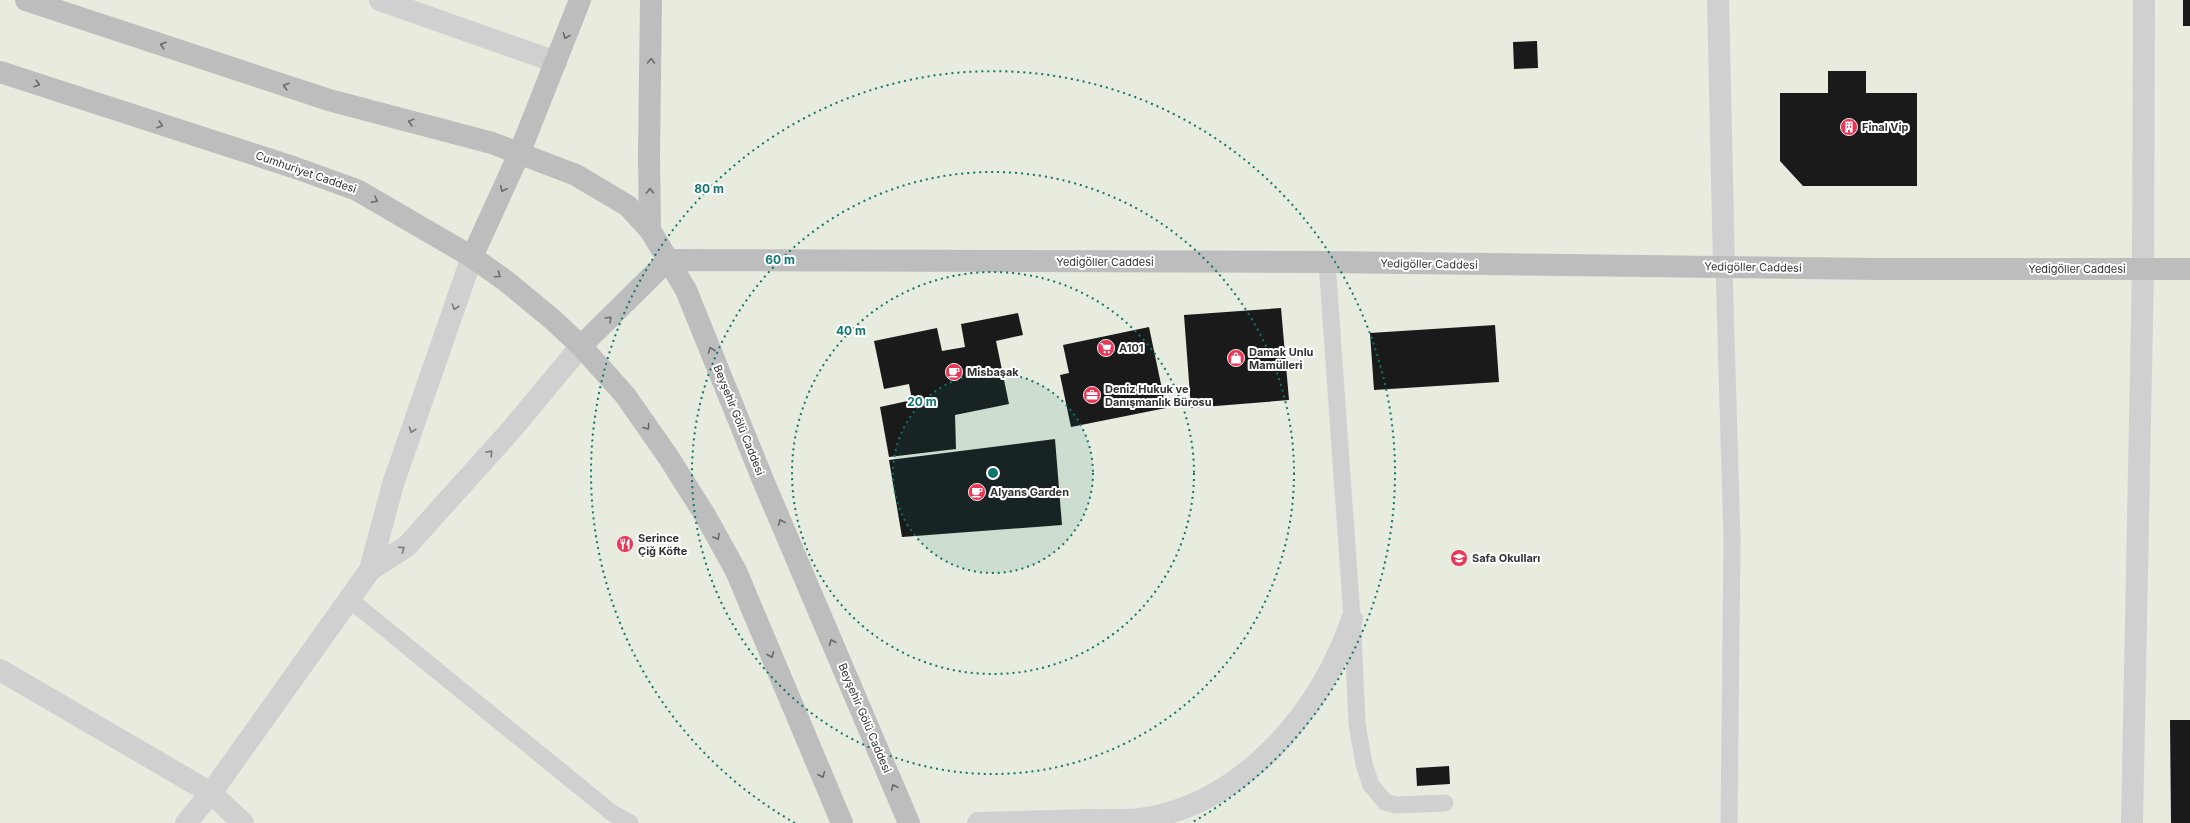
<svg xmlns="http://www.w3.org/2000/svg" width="2190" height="823" font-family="Inter,sans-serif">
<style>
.green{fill:#e7ecde}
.building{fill:#1a1a1a}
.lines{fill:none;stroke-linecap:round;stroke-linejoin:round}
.lane{stroke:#d0d0d0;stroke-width:17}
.street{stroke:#d0d0d0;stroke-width:22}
.secondary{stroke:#bdbdbd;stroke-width:22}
.oneway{stroke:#6a6a6a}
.oneway2{stroke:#7a7a7a}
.ring{fill:none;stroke:#0f766e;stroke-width:2;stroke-dasharray:2 4}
.labels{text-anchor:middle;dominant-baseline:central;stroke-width:4;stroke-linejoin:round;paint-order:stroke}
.poi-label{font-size:11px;font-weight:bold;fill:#333;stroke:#fff;text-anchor:start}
.street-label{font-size:11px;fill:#333;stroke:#fff}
.centre{fill:#0f766e;stroke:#fff;stroke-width:2}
.ring-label{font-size:12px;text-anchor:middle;font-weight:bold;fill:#0f766e;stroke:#fff;stroke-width:4;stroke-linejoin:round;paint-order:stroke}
</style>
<rect width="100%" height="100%" fill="#fff"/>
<rect class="green" x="0" y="0" width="2190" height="823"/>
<g class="building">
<rect x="2183" y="0" width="7" height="26"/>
<path d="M 1537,41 L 1538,68 L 1514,69 L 1513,42 Z"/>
<path d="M 1828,71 L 1866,71 L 1866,93 L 1917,93 L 1917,186 L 1803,186 L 1780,161 L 1780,93 L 1828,93 Z"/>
<path d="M 1281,308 L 1289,400 L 1191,408 L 1184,315 Z"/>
<path d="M 1018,313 L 1023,335 L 996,341 L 1009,404 L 955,415 L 956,449 L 889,457 L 880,407 L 912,400 L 909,384 L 884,389 L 874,341 L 937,328 L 942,351 L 965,347 L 961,324 Z"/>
<path d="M 1495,325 L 1499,382 L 1374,390 L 1370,333 Z"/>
<path d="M 1149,327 L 1166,408 L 1071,427 L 1060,375 L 1069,373 L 1063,345 Z"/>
<path d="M 1055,439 L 1062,525 L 902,537 L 889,460 Z"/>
<path d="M 2170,720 L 2190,720 L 2190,823 L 2171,823 Z"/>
<path d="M 1449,766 L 1450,784 L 1417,786 L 1416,768 Z"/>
</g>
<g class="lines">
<g class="lane">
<path d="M 1327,262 L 1353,632 L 1357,724 L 1364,764 L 1371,785 L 1385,802 L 1396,805 L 1445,803"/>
<path d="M 1724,267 L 1732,539 L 1729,823"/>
<path d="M 349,599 L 612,813 L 630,823"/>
</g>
<g class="street">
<path d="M 380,0 L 556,62"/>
<path d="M 1718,0 L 1724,267"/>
<path d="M 370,570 L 407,546 L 512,429 L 581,346"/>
<path d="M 0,670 L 211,793 L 243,823"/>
<path d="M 186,823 L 211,793 L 370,570 L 393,484 L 472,257"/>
<path d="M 978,823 C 1016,822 1053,821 1090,820 C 1107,820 1125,821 1141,819 C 1243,804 1321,712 1352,619"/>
<path d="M 2132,823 L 2143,269 L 2144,0"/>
</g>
<g class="secondary">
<path d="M 26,0 L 329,100 L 492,143 L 576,175 L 628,206 L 650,230 L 686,290 L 765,485 L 909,823"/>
<path d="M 0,72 L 293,167 L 357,190 L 472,257 L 506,281 L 552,319 L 581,346 L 625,395 L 669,458 L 705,515 L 736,571 L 842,823"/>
<path d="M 650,230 L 649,154 L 651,0"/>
<path d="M 472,257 L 519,154 L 580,0"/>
<path d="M 581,346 L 668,260 L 1327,262 L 1879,269 L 2190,269"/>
</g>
</g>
<defs><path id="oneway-chevron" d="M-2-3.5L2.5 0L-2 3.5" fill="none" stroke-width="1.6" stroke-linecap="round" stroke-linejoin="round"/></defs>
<g class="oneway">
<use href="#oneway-chevron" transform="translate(566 36) rotate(111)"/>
<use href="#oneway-chevron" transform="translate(163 45) rotate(-162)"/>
<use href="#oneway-chevron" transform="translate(651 61) rotate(-89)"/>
<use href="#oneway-chevron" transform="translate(37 84) rotate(18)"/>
<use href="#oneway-chevron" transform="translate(286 86) rotate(-162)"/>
<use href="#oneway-chevron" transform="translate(411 122) rotate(-165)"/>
<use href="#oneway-chevron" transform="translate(160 125) rotate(18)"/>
<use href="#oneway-chevron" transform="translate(503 189) rotate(115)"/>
<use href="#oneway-chevron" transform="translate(650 191) rotate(-91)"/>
<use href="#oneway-chevron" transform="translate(375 200) rotate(29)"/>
<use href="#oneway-chevron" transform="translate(498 275) rotate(35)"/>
<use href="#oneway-chevron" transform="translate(609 319) rotate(-45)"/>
<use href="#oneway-chevron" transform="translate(711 350) rotate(-112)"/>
<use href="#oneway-chevron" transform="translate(647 427) rotate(54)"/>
<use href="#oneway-chevron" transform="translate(781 522) rotate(-113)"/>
<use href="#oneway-chevron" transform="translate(717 537) rotate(61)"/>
<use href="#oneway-chevron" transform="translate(832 642) rotate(-113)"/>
<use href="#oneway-chevron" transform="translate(771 655) rotate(67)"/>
<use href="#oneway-chevron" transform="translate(822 775) rotate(67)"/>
<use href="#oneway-chevron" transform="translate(894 787) rotate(-113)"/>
</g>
<g class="oneway2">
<use href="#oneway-chevron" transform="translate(455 307) rotate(109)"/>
<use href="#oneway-chevron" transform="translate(412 430) rotate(109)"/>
<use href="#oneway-chevron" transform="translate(490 453) rotate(-48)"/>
<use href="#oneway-chevron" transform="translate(402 549) rotate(-34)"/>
</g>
<circle cx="993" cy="473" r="100" fill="#0f766e" fill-opacity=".12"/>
<g class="ring">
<circle cx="993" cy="473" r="100"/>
<circle cx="993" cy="473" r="201"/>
<circle cx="993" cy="473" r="301"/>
<path d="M795 823A402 402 0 1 1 1191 823"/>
</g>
<defs>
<g id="building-disc" transform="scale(0.9)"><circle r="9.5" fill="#e83657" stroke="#fff"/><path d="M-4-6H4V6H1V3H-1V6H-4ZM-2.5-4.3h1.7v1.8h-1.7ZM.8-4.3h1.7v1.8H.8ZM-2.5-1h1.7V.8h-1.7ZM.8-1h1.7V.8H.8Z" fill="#fff"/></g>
<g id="supermarket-disc" transform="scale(0.9)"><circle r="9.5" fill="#e83657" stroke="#fff"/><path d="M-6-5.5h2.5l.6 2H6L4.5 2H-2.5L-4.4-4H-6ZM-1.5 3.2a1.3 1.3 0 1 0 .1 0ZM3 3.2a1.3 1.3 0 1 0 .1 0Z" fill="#fff"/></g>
<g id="shop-disc" transform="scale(0.9)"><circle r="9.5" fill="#e83657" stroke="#fff"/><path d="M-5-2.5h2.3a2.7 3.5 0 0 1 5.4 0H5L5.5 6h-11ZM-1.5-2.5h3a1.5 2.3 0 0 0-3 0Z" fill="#fff"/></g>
<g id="cafe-disc" transform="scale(0.9)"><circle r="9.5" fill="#e83657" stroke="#fff"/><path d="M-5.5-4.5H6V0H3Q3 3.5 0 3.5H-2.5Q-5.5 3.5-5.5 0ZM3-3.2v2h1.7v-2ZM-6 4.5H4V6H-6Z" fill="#fff"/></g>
<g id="office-disc" transform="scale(0.9)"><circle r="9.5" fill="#e83657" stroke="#fff"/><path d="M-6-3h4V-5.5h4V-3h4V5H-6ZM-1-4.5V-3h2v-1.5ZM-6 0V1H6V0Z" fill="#fff"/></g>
<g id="restaurant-disc" transform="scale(0.9)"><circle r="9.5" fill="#e83657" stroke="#fff"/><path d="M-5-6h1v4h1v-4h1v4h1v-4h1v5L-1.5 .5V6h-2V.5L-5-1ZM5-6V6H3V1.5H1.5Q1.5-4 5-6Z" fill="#fff"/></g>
<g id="school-disc" transform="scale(0.9)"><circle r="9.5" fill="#e83657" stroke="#fff"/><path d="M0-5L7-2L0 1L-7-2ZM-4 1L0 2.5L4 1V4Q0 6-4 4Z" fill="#fff"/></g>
</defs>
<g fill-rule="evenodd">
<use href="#building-disc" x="1849" y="127"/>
<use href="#supermarket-disc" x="1106" y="348"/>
<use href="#shop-disc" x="1236" y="358"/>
<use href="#cafe-disc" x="954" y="372"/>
<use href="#office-disc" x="1092" y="395"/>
<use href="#cafe-disc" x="977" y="492"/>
<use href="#restaurant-disc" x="625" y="544"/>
<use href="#school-disc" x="1459" y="558"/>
</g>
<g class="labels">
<g class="poi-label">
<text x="1862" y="127">Final Vip</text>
<text x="1119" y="348">A101</text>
<text x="1249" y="352">Damak Unlu<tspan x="1249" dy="13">Mamülleri</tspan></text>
<text x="967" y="372">Misbaşak</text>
<text x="1105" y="389">Deniz Hukuk ve<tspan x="1105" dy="13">Danışmanlık Bürosu</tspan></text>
<text x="990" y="492">Alyans Garden</text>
<text x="638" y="538">Serince<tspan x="638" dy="13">Çiğ Köfte</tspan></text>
<text x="1472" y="558">Safa Okulları</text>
</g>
<g class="street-label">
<text transform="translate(306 172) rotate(19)">Cumhuriyet Caddesi</text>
<text x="1105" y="262">Yedigöller Caddesi</text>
<text transform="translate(1429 264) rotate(1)">Yedigöller Caddesi</text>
<text transform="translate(1753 267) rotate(1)">Yedigöller Caddesi</text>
<text x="2077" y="269">Yedigöller Caddesi</text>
<text transform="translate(739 420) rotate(68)">Beyşehir Gölü Caddesi</text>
<text transform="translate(865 718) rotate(67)">Beyşehir Gölü Caddesi</text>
</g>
</g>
<circle cx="993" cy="473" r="6" class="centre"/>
<g class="ring-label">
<text x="709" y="193">80 m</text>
<text x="780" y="264">60 m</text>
<text x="851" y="335">40 m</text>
<text x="922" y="406">20 m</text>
</g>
</svg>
